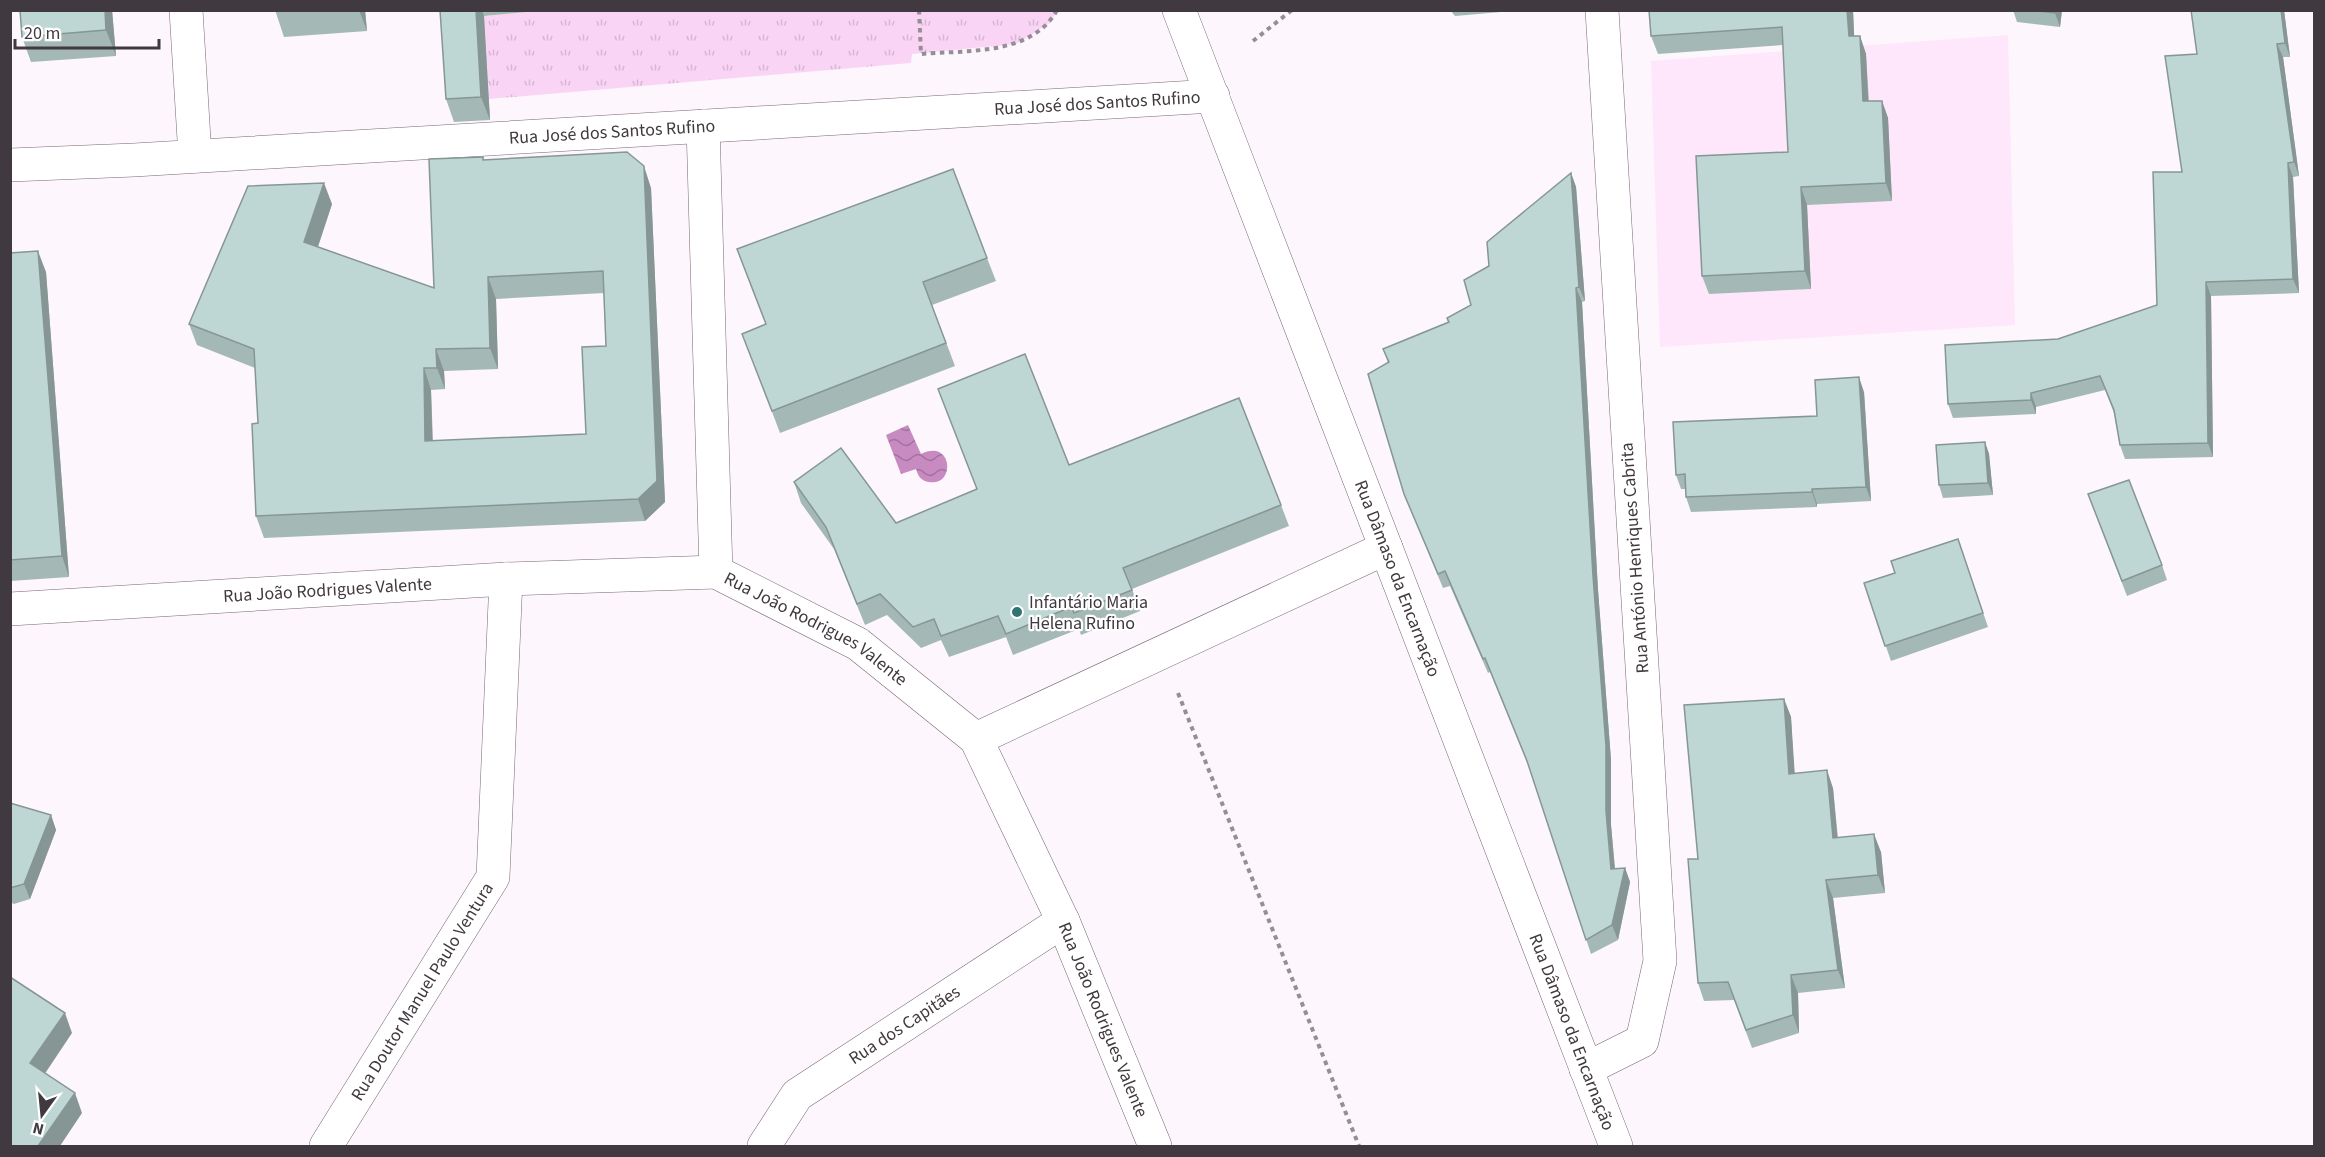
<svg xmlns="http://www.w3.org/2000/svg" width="2325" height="1157" font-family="'Source Sans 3',sans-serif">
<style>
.built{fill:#fee7fa}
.grass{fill:url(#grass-tufts)}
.water{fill:url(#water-waves)}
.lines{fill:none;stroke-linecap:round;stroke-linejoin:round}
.minor-casing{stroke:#776875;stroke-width:34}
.tertiary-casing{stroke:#776875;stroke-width:34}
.secondary-casing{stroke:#776875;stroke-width:34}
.path{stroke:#958e94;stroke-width:4;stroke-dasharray:4.5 4.5;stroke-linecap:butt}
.minor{stroke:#fff;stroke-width:33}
.tertiary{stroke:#fff;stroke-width:33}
.secondary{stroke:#fff;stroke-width:33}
.wall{fill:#a4b9b6;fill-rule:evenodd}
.shaded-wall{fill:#869694}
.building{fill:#bfd7d4;stroke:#869694;stroke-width:1.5;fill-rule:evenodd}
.poi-dot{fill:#2e7671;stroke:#fff;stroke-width:2}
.labels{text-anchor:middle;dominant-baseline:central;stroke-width:4.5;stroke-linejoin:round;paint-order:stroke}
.street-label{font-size:18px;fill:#40393f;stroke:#fff}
.poi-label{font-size:18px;fill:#40393f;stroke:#fff;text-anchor:start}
</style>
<defs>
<pattern id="grass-tufts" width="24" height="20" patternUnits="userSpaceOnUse" patternTransform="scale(1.5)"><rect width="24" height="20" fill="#fad4f5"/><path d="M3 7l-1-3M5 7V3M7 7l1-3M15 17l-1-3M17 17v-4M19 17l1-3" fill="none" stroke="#d7b7d3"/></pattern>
<pattern id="water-waves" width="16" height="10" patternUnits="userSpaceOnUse" patternTransform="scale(1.5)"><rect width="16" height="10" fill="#c78ac1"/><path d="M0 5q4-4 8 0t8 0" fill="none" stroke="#a3729e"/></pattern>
</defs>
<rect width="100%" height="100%" fill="#fdf6fc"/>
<path class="built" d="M 2008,35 L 2015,325 L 1660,347 L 1651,61 Z"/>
<path class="grass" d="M 547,10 L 1057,11 L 1050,23 L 1016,44 L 912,54 L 911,63 L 489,99 L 484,16 Z"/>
<path class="water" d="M 908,425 L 921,454 C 953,438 956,487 929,482 C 921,481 918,476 916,469 L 901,474 L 886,435 Z"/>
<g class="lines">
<g class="minor-casing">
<g id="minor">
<path d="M 186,10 L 195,156"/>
<path d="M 703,126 L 716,572"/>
<path id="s1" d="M 10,609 L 506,579 L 716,572 L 858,644 L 976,739 L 1063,921 L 1155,1146"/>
<path d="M 976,739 L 1386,548"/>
<path id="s2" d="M 326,1146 L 493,877 L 506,579"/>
<path id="s3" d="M 764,1146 L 797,1095 L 1063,921"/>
</g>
</g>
<g class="tertiary-casing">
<g id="tertiary">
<path id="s4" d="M 10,165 L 134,160 L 1213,96"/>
<path d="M 1586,1069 L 1642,1041 L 1660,961 L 1602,10"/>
</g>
</g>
<g class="secondary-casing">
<g id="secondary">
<path id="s5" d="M 1179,10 L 1616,1146"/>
</g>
</g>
<g class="path">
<path d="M 919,10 L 921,54 C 966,50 1032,56 1057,10"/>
<path d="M 1253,41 L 1292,10"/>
<path d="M 1178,693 L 1359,1146"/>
</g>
<use href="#minor" class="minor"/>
<use href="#tertiary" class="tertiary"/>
<use href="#secondary" class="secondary"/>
</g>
<g class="wall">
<path d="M 20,10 L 112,10 L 116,56 L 31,62 L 22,37 Z"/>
<path d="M 275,10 L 365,10 L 367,31 L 284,37 Z"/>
<path d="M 440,10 L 547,10 L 484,16 L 490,120 L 454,122 L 446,99 Z"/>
<path d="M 1450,10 L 1524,10 L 1455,16 Z"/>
<path d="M 1649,10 L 1853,10 L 1854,36 L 1860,36 L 1866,54 L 1869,101 L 1882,101 L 1888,118 L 1892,201 L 1807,205 L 1811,289 L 1709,294 L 1702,276 L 1788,152 L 1783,45 L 1658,54 L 1651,36 Z"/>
<path d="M 2013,10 L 2062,10 L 2060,27 L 2017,22 Z"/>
<path d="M 2191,10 L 2284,10 L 2290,57 L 2283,57 L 2299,176 L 2293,177 L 2299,293 L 2211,296 L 2213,457 L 2125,459 L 2120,445 L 2114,413 L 2105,390 L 2036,407 L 2036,414 L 1953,418 L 1948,404 L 2058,339 L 2157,305 L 2182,172 L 2197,54 Z"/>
<path d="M 483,157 L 484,160 L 651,188 L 665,502 L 645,521 L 264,538 L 256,516 L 258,423 L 255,368 L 197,345 L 189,324 L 332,204 L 318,247 L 434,288 ZM 604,293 L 606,346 L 586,434 L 433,441 L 431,390 L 445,389 L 444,371 L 498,369 L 496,299 Z"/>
<path d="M 1571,173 L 1576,187 L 1585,301 L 1582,302 L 1598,590 L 1611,760 L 1611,825 L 1615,868 L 1625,868 L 1630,882 L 1618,940 L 1591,954 L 1530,769 L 1490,672 L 1488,673 L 1450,586 L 1443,588 L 1404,494 L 1388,363 L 1383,349 L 1448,323 L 1447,318 L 1471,305 L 1489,266 Z"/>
<path d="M 737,249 L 987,258 L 996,281 L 932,305 L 955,366 L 780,433 L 751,356 L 766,324 Z"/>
<path d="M 10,253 L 46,272 L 69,577 L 10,581 Z"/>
<path d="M 938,389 L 1069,465 L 1281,505 L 1289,526 L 1132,589 L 1140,611 L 1081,635 L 1079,629 L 1013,655 L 1006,637 L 949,657 L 941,640 L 921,648 L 887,615 L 865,625 L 834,549 L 801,503 L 794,482 L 896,523 L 977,489 Z"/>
<path d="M 1864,392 L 1871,501 L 1817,504 L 1817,507 L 1691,512 L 1686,497 L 1686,489 L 1681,489 L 1676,475 L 1817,416 Z"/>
<path d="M 1985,442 L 1989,454 L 1993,495 L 1943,498 L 1939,485 Z"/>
<path d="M 2088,494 L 2162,565 L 2167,580 L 2127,596 Z"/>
<path d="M 1958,539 L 1988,627 L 1891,661 L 1864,583 L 1895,573 Z"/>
<path d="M 1784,699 L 1791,717 L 1794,774 L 1833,788 L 1838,838 L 1881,852 L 1885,893 L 1833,898 L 1845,988 L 1798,993 L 1799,1033 L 1752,1048 L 1734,1000 L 1704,1001 L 1698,983 L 1698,859 Z"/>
<path d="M 10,803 L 51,815 L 56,830 L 30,899 L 14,904 L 10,902 Z"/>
</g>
<g class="shaded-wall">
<path d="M 105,10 L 112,10 L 116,56 L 106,30 Z"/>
<path d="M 359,10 L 365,10 L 367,31 Z"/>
<path d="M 476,10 L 482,10 L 484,16 L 490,120 L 481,97 Z"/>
<path d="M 1847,10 L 1853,10 L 1855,54 L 1849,36 Z"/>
<path d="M 2055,10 L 2062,10 L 2060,27 L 2055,13 Z"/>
<path d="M 2281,10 L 2284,10 L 2290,57 L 2285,43 Z"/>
<path d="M 1860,36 L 1866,54 L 1869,119 L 1863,101 Z"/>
<path d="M 2277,44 L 2283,57 L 2299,176 L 2294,162 Z"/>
<path d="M 1882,101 L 1888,118 L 1892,201 L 1886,183 Z"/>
<path d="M 2288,163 L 2293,177 L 2299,293 L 2293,279 Z"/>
<path d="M 644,166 L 651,188 L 665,502 L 645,521 L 638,499 Z"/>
<path d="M 1571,173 L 1576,187 L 1585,301 L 1579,287 Z"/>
<path d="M 324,183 L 332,204 L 312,264 L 304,242 Z"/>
<path d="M 1801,187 L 1807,205 L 1811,289 L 1805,271 Z"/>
<path d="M 38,251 L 46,272 L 69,577 L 62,556 Z"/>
<path d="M 488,277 L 496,299 L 498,369 L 490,348 Z"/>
<path d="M 2206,282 L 2211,296 L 2213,457 L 2208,443 Z"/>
<path d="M 1576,288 L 1582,302 L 1598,590 L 1611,760 L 1611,825 L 1616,883 L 1611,869 L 1606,811 Z"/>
<path d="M 436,349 L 444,371 L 445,389 L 437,368 Z"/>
<path d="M 424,368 L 431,390 L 433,463 L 425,441 Z"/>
<path d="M 1859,377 L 1864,392 L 1871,501 L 1866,487 Z"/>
<path d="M 2031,393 L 2036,407 L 2036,414 L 2031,400 Z"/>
<path d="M 1985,442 L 1989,454 L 1993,495 L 1988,483 Z"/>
<path d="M 1812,489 L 1817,504 L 1817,507 L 1812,492 Z"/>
<path d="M 1784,699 L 1791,717 L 1796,792 L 1789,774 Z"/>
<path d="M 1827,770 L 1833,788 L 1839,856 L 1833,838 Z"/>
<path d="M 51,815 L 56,830 L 30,899 L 24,884 Z"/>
<path d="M 1874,834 L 1881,852 L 1885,893 L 1878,875 Z"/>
<path d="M 1625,868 L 1630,882 L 1618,940 L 1612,925 Z"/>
<path d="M 1826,880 L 1833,898 L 1845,988 L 1838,970 Z"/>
<path d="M 1791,975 L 1798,993 L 1799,1033 L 1793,1015 Z"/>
<path d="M 65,1013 L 72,1033 L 38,1084 L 30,1063 Z"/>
<path d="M 75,1093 L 82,1113 L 60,1146 L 38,1146 Z"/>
</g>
<g class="building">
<path d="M 20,10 L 105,10 L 106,30 L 22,37 Z"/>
<path d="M 440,10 L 476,10 L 481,97 L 446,99 Z"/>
<path d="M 1649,10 L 1847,10 L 1849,36 L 1860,36 L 1863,101 L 1882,101 L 1886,183 L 1801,187 L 1805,271 L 1702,276 L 1696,156 L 1788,152 L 1782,27 L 1651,36 Z"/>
<path d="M 2029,10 L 2055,10 L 2055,13 Z"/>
<path d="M 2191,10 L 2281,10 L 2285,43 L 2277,44 L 2294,162 L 2288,163 L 2293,279 L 2206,282 L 2208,443 L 2120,445 L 2114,410 L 2100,376 L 2031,393 L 2031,400 L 1948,404 L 1945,345 L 2058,339 L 2157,305 L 2153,172 L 2182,172 L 2165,56 L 2197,54 Z"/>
<path d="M 627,152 L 644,166 L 657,481 L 638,499 L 256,516 L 252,424 L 258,423 L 254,349 L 189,324 L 248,186 L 324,183 L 304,242 L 434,288 L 429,159 L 483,157 L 483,160 ZM 603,271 L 606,346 L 582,347 L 586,434 L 425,441 L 424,368 L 437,368 L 436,349 L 490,348 L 488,277 Z"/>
<path d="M 953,169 L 987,258 L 923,282 L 946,343 L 772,411 L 742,334 L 766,324 L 737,249 Z"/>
<path d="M 1571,173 L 1579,287 L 1576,288 L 1593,576 L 1606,746 L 1606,811 L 1611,869 L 1625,868 L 1612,925 L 1586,940 L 1527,761 L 1485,658 L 1483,659 L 1445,571 L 1438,574 L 1404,494 L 1368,374 L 1389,362 L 1383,349 L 1449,322 L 1447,318 L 1471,305 L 1464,280 L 1489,266 L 1487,242 Z"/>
<path d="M 38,251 L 62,556 L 10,560 L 10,253 Z"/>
<path d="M 1025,354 L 1069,465 L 1239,398 L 1281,505 L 1123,568 L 1132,590 L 1074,613 L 1071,607 L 1006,634 L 998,616 L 941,636 L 934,619 L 913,627 L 880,594 L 857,604 L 826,527 L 794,482 L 841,448 L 896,523 L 977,489 L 938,389 Z"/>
<path d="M 1859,377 L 1866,487 L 1812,489 L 1812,492 L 1686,497 L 1685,474 L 1676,475 L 1673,422 L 1817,416 L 1815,380 Z"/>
<path d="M 1985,442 L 1988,483 L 1939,485 L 1936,445 Z"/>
<path d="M 2129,480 L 2162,565 L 2122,581 L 2088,494 Z"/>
<path d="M 1958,539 L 1983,613 L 1885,646 L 1864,583 L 1895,573 L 1891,561 Z"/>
<path d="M 1784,699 L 1789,774 L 1827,770 L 1833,838 L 1874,834 L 1878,875 L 1826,880 L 1838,970 L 1791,975 L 1793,1015 L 1746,1030 L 1728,982 L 1698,983 L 1688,859 L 1698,859 L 1684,705 Z"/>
<path d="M 10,803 L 51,815 L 24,884 L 10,888 Z"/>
<path d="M 10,977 L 65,1013 L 30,1063 L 75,1093 L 38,1146 L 10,1146 Z"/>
</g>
<circle class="poi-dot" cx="1017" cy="612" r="6"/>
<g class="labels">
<g class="street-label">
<text stroke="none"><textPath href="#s4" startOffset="1089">Rua José dos Santos Rufino</textPath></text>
<text stroke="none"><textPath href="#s4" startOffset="603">Rua José dos Santos Rufino</textPath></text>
<text transform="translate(1635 558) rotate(-94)">Rua António Henriques Cabrita</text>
<text stroke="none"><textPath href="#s5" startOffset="609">Rua Dâmaso da Encarnação</textPath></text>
<text stroke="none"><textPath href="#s1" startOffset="318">Rua João Rodrigues Valente</textPath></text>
<text stroke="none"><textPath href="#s1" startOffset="822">Rua João Rodrigues Valente</textPath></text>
<text stroke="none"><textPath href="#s2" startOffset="182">Rua Doutor Manuel Paulo Ventura</textPath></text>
<text stroke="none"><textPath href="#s1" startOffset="1326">Rua João Rodrigues Valente</textPath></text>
<text stroke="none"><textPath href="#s3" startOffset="189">Rua dos Capitães</textPath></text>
<text stroke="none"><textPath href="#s5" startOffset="1095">Rua Dâmaso da Encarnação</textPath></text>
</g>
<g class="poi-label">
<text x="1029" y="602">Infantário Maria<tspan x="1029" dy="21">Helena Rufino</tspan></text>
</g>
</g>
<rect width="2325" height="1157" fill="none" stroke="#40393f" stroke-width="24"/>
<g transform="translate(42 1115) rotate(195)" stroke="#ffffff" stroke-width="4.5" paint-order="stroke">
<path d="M0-4.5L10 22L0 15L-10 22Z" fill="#40393f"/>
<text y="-9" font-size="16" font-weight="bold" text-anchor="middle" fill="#40393f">N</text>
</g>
<path d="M15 39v9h144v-9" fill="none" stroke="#40393f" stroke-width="3"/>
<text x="24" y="39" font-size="18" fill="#40393f" stroke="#ffffff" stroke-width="4.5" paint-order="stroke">20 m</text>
</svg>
